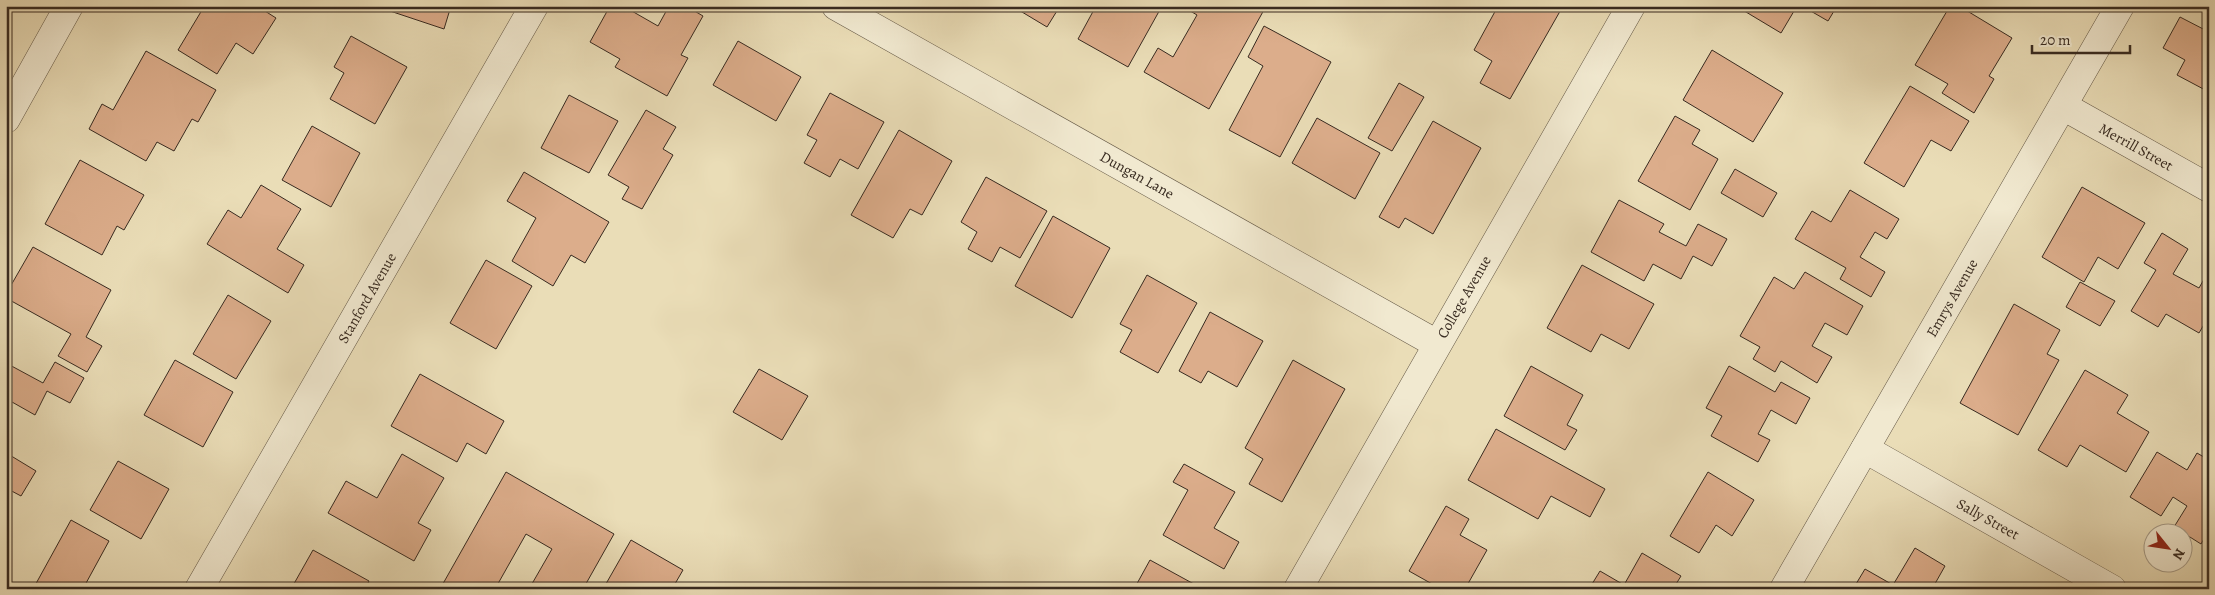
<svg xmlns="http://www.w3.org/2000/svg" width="2215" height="595" font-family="Alegreya,serif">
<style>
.building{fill:#dcad8b;stroke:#382b21}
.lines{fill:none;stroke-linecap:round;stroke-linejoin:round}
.minor-casing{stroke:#645846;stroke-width:29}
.minor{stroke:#f1e9d0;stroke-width:28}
.labels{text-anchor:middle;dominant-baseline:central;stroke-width:4;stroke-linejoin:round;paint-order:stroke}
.street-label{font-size:15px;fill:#382b21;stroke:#f1e9d0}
</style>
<rect width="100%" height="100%" fill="#eaddb7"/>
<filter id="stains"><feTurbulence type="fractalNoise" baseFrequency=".004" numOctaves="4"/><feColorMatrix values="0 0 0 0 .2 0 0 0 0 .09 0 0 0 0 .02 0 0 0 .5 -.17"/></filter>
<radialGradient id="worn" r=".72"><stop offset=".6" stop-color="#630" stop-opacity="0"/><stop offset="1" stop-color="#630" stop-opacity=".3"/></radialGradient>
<g class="building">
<path d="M 196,6 L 257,6 L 276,18 L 253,54 L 236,43 L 217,74 L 178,50 L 202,10 Z"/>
<path d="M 388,6 L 451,6 L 444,29 L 387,10 Z"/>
<path d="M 610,6 L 623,6 L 658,26 L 669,6 L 686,6 L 703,16 L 681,55 L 688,58 L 667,96 L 615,67 L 620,59 L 590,42 Z"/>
<path d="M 1012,6 L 1060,6 L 1047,27 Z"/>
<path d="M 1096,6 L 1162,6 L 1128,67 L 1078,39 Z"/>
<path d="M 1182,6 L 1262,6 L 1265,8 L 1209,109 L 1144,72 L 1158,48 L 1173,57 L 1197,15 Z"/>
<path d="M 1498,6 L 1563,6 L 1510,99 L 1480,83 L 1492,61 L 1474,50 Z"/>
<path d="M 1736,6 L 1797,6 L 1781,33 Z"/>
<path d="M 1802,6 L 1837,6 L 1828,21 Z"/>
<path d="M 1950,6 L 1959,6 L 2012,38 L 1989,76 L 1994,79 L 1974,113 L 1942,93 L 1948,84 L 1915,65 Z"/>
<path d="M 2180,17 L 2209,32 L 2209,92 L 2177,75 L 2185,60 L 2163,48 Z"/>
<path d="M 1264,26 L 1331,62 L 1280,157 L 1229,130 L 1263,66 L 1248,57 Z"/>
<path d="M 351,36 L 407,67 L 375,124 L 330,99 L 344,73 L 334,67 Z"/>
<path d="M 738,41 L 801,77 L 776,121 L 713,85 Z"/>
<path d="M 1712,50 L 1783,93 L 1753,142 L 1683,100 Z"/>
<path d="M 146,51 L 216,90 L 198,122 L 192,119 L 174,151 L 157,142 L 146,161 L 89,129 L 102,104 L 113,110 Z"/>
<path d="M 1399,83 L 1424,97 L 1392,151 L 1368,138 Z"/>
<path d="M 1910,86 L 1969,121 L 1951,151 L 1931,140 L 1904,187 L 1864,163 Z"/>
<path d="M 830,93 L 884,122 L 858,169 L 840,159 L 830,177 L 804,163 L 817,140 L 807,135 Z"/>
<path d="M 569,95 L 618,121 L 589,173 L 541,148 Z"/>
<path d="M 646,110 L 676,127 L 663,149 L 673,155 L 642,209 L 622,199 L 629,187 L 608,175 Z"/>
<path d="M 1675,116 L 1700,130 L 1692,144 L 1718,159 L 1690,210 L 1638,181 Z"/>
<path d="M 1317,118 L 1380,153 L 1355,199 L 1292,163 Z"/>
<path d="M 1433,121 L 1481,148 L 1433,234 L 1405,218 L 1399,228 L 1379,217 Z"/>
<path d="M 312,126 L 360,153 L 331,207 L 282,180 Z"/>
<path d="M 899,130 L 952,161 L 922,215 L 910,209 L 893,238 L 851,215 Z"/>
<path d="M 80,160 L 144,195 L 124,230 L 117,226 L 102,255 L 45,224 Z"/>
<path d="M 1735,169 L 1777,193 L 1763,217 L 1721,193 Z"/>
<path d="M 524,172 L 609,222 L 585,263 L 571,255 L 553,286 L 512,261 L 536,218 L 507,201 Z"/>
<path d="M 986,177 L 1047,211 L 1020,258 L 1000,247 L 992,262 L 968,249 L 977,232 L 961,222 Z"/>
<path d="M 261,185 L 301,209 L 277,249 L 304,265 L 288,293 L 207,244 L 228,210 L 241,218 Z"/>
<path d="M 2082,187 L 2145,223 L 2118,269 L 2098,257 L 2084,282 L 2042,257 Z"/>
<path d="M 1850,190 L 1899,219 L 1887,239 L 1875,232 L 1860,257 L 1885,272 L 1871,297 L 1840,279 L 1846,268 L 1795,239 L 1812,211 L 1831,222 Z"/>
<path d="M 1619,200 L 1664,224 L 1659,232 L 1686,246 L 1698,224 L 1727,239 L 1712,266 L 1693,256 L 1681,279 L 1653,264 L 1644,281 L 1591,252 Z"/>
<path d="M 1053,216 L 1110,248 L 1072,318 L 1015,286 Z"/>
<path d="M 2162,233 L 2188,249 L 2173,274 L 2199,288 L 2207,274 L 2209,275 L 2209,316 L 2199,333 L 2166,314 L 2158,327 L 2131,311 L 2156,270 L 2144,263 Z"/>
<path d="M 33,247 L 111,290 L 86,337 L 102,346 L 87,372 L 58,356 L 71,334 L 6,298 L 6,294 Z"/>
<path d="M 486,260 L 532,286 L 496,349 L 450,323 Z"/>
<path d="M 1582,265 L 1654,304 L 1629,349 L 1601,334 L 1591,352 L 1547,328 Z"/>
<path d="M 1805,272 L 1863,306 L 1847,335 L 1825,323 L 1812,346 L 1832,357 L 1817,383 L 1781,361 L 1775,372 L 1753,359 L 1760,347 L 1740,336 L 1774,277 L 1794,289 Z"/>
<path d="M 1147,275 L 1197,303 L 1158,373 L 1120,352 L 1132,330 L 1120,324 Z"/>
<path d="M 2080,282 L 2115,301 L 2100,326 L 2066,307 Z"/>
<path d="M 228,295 L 271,321 L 236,379 L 193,354 Z"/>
<path d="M 2014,304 L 2060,330 L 2047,354 L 2059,360 L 2018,435 L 1960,403 Z"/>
<path d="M 1210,312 L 1263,341 L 1237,387 L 1208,371 L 1201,383 L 1179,371 Z"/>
<path d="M 175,360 L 233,392 L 203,447 L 144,415 Z"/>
<path d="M 1293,360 L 1345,389 L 1282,502 L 1249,484 L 1263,459 L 1245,448 Z"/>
<path d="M 55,362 L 84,378 L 70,403 L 47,391 L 35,415 L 12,402 L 6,413 L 6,363 L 43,383 Z"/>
<path d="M 1531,366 L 1583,395 L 1567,425 L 1577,430 L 1565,450 L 1504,416 Z"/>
<path d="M 1729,366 L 1775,392 L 1781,382 L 1810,398 L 1796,424 L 1771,410 L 1758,434 L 1770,440 L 1758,462 L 1711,436 L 1722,416 L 1706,408 Z"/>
<path d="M 759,369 L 808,396 L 782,440 L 733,412 Z"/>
<path d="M 2085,370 L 2128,395 L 2117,413 L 2149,432 L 2126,472 L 2080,445 L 2067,467 L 2038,450 Z"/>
<path d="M 420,374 L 504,421 L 486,454 L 467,443 L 457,462 L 391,426 Z"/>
<path d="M 1496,429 L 1605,489 L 1590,517 L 1551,496 L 1538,519 L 1468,480 Z"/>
<path d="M 2157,452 L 2187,470 L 2197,453 L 2209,460 L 2209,530 L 2201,544 L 2174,527 L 2187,506 L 2173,497 L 2161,516 L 2130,497 Z"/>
<path d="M 8,454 L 36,471 L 21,496 L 6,488 Z"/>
<path d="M 402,454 L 444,478 L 418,523 L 431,530 L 414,561 L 328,513 L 346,481 L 377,498 Z"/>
<path d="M 118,461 L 169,489 L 141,539 L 90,510 Z"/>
<path d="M 1184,464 L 1235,492 L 1214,528 L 1239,542 L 1224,569 L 1163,535 L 1188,490 L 1173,482 Z"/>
<path d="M 506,472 L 614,534 L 583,589 L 529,589 L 552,549 L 526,534 L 495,589 L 440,589 Z"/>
<path d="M 1708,472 L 1754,500 L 1732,536 L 1716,525 L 1699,553 L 1670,536 Z"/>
<path d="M 1446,506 L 1469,519 L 1460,535 L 1487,550 L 1465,589 L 1441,589 L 1409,571 Z"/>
<path d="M 71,520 L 109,541 L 85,585 L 92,589 L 33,589 Z"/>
<path d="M 631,540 L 683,570 L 672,589 L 603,589 Z"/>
<path d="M 1915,548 L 1945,566 L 1932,589 L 1853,589 L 1865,569 L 1893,585 Z"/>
<path d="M 313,550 L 369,581 L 365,589 L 291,589 Z"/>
<path d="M 1642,553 L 1681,576 L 1673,589 L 1589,589 L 1600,571 L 1624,585 Z"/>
<path d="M 1150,560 L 1203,589 L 1134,589 Z"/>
</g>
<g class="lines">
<g class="minor-casing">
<g id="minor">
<path d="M 836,6 L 1437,344"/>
<path d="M 2063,106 L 2209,188"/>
<path d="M 6,119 L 69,6"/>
<path d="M 1865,449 L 2112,589"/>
<path d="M 199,589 L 534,6"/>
<path d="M 1298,589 L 1631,6"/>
<path d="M 1784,589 L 2120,6"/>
</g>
</g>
<use href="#minor" class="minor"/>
</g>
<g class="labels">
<g class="street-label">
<text transform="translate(2136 147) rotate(29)">Merrill Street</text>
<text transform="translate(1137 175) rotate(29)">Dungan Lane</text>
<text transform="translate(1464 297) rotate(-60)">College Avenue</text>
<text transform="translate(367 298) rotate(-60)">Stanford Avenue</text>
<text transform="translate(1952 298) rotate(-60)">Emrys Avenue</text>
<text transform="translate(1988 519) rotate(29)">Sally Street</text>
</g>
</g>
<rect width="2215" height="595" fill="none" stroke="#eaddb7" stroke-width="25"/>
<rect x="8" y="8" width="2200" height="580" fill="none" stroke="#382b21" stroke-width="2.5"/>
<rect x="12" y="12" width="2190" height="570" fill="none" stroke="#382b21"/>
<g transform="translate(2168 548) rotate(120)"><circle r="24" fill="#f1e9d0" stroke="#a79d8a"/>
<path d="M0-4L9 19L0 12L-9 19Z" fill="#8f2418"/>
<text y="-8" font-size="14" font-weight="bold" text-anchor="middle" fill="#382b21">N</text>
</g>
<path d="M2032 45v8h98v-8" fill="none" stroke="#382b21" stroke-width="2.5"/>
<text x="2040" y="45" font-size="15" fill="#382b21" stroke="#f1e9d0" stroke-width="4" paint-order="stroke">20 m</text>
<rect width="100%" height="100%" filter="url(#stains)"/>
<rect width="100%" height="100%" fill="url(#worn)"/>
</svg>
